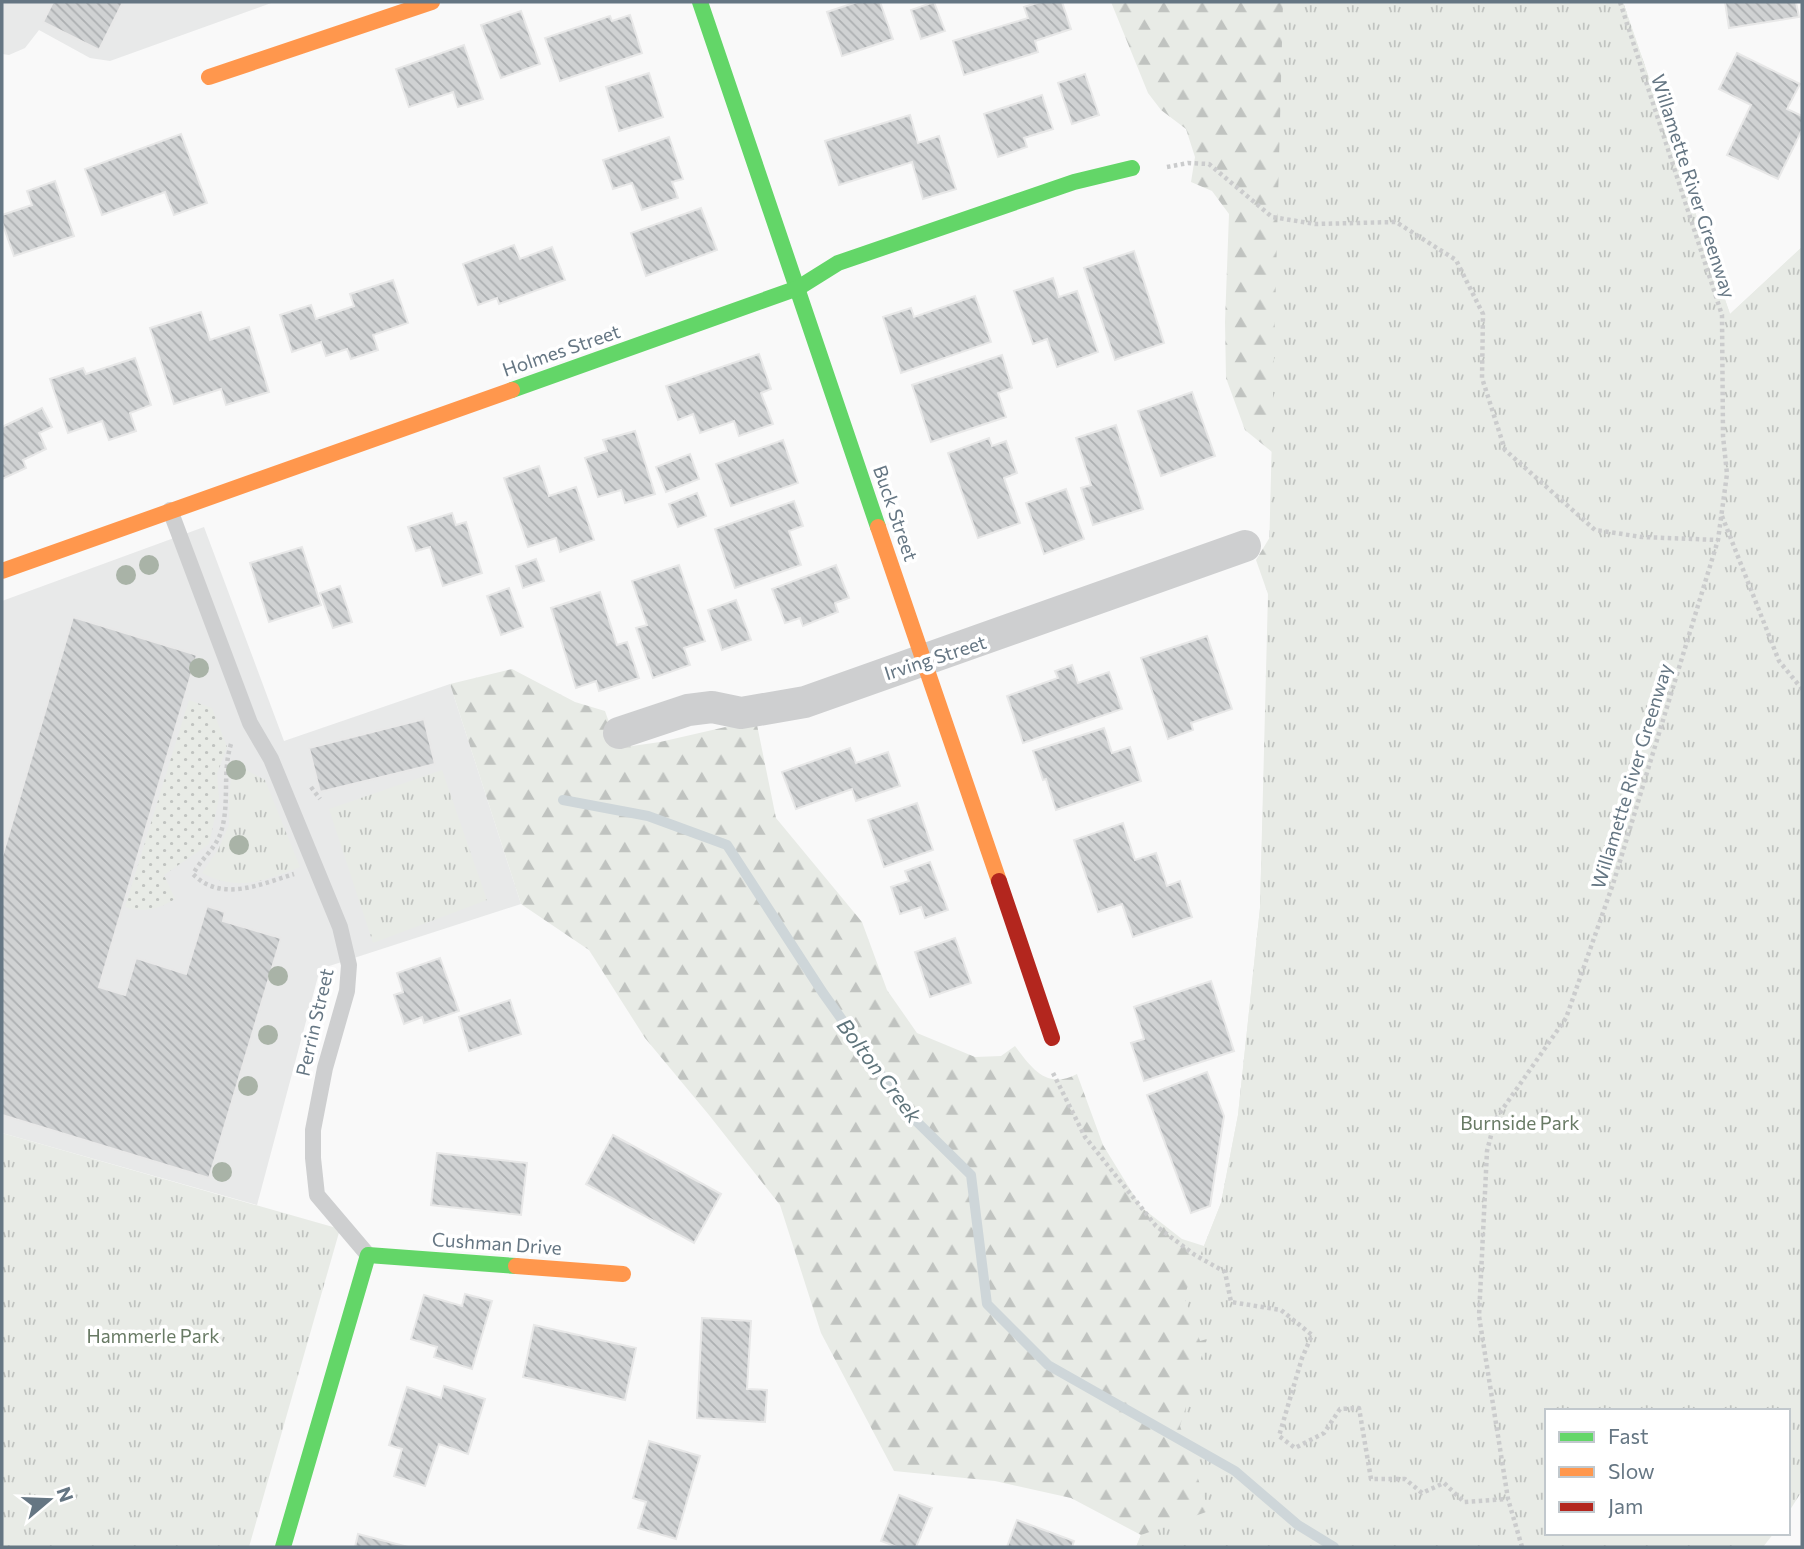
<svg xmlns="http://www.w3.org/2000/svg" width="1804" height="1549" font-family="Commissioner,sans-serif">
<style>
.built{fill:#e8e9e9}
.forest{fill:url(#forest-firs)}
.park{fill:url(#park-tufts)}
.garden{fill:url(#garden-dots)}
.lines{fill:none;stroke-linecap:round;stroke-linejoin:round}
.stream{stroke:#ced6d9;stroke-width:10}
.building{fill:url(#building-back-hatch);stroke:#e8e8e8;stroke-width:2}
.path{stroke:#cbcccd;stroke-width:4.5;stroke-dasharray:3.5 3.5;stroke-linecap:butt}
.lane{stroke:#cecfd0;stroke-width:16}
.street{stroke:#cecfd0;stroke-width:32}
.fast{stroke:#63d668;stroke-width:16}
.slow{stroke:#ff974d;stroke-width:16}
.jam{stroke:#b3261e;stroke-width:16}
.tree{fill:#a9b3a7}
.labels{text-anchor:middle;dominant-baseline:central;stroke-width:7;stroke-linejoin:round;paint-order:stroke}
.street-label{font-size:19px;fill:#657683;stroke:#fff}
.park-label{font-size:19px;fill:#687a64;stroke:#fff}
.water-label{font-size:21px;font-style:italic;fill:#60757c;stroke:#fff}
</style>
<defs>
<pattern id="forest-firs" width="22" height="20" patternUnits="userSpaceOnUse" patternTransform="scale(1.75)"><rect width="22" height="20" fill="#e8ebe6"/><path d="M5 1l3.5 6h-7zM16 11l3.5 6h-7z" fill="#c0c3c0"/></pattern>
<pattern id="park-tufts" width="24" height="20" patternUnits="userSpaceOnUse" patternTransform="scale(1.75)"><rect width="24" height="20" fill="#e8ebe6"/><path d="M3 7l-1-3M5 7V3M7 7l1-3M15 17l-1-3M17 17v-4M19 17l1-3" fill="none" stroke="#c0c3c0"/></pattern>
<pattern id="garden-dots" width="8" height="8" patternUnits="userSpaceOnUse" patternTransform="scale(1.75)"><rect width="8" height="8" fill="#e8ebe6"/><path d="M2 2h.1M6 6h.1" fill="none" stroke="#c0c3c0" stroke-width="1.8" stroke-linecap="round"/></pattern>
<pattern id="building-back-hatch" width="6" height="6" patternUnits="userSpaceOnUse" patternTransform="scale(1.75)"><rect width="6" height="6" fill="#d0d2d3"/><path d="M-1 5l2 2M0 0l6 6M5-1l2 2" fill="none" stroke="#acafb1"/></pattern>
</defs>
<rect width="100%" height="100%" fill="#f9f9f9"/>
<g class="built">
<path d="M 2,2 L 274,2 L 110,61 L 90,58 L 39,30 L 25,48 L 9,55 L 2,54 Z"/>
<path d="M 204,527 L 284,741 L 450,684 L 521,904 L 320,969 L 257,1205 L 2,1133 L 2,601 Z"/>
</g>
<path class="forest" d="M 1111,2 L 1623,2 L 1730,314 L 1802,247 L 1788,1411 L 1547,1411 L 1547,1533 L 1723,1547 L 1136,1547 L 1141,1535 L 1071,1498 L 995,1481 L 894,1471 L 821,1333 L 780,1205 L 709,1115 L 645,1038 L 589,950 L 521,904 L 450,684 L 512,669 L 575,702 L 605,711 L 618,748 L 660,742 L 756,720 L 776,818 L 862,922 L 887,990 L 917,1033 L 975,1057 L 1001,1056 L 1015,1046 C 1032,1069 1047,1090 1077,1074 L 1103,1145 L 1141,1207 L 1182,1239 L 1204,1246 L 1221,1203 L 1238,1115 L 1260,908 L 1269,597 L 1256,560 L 1270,537 L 1272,452 L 1245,430 L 1226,378 L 1225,322 L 1229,214 L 1212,191 L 1191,182 L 1195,157 L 1186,129 L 1161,110 L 1148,93 Z"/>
<g class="park">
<path d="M 1283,2 L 1623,2 L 1730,314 L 1802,247 L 1802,1491 L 1788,1513 L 1788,1411 L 1547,1411 L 1547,1533 L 1774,1533 L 1763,1547 L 1136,1547 L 1141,1535 L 1209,1511 L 1180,1426 L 1207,1339 L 1200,1341 L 1184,1296 L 1221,1203 L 1238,1115 L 1260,908 Z"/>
<path d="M 233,763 L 265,780 L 300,867 C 264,881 238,892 202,873 L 218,850 L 229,825 L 229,795 Z"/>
<path d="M 442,770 L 487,900 L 373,943 L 329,809 Z"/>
<path d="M 2,1133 L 340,1229 L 249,1547 L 2,1547 Z"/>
</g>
<path class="garden" d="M 189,700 L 212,708 L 227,747 L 217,774 L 219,798 L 209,844 L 164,875 L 175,899 C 159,909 143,913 125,907 Z"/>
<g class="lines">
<path class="stream" d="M 563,800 L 648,816 L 727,845 L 823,993 L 909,1114 L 971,1175 L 987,1304 L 1048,1365 L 1235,1471 L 1298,1525 L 1334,1547"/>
</g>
<g class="building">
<path d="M 53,2 L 123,2 L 99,50 L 43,22 Z"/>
<path d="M 857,2 L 880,2 L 893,39 L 842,56 L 827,12 Z"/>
<path d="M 934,2 L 945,31 L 921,39 L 911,10 Z"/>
<path d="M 1040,2 L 1062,2 L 1071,29 L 1035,41 L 1038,52 L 964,75 L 953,41 L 1028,18 L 1024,7 Z"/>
<path d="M 1725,2 L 1796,2 L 1799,17 L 1729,28 Z"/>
<path d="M 521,11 L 540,64 L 501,78 L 481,25 Z"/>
<path d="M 630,15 L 642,53 L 560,81 L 545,38 L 610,16 L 612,21 Z"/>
<path d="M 464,45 L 483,99 L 458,107 L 453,92 L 409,107 L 396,69 Z"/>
<path d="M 1737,53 L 1800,84 L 1787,109 L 1802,116 L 1802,130 L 1778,179 L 1727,155 L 1751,105 L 1719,89 Z"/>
<path d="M 649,73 L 663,117 L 619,131 L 606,87 Z"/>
<path d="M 1085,74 L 1099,115 L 1072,124 L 1058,83 Z"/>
<path d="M 1042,95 L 1053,129 L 1024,138 L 1027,147 L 998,157 L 984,114 Z"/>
<path d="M 910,115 L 918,143 L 939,136 L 956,189 L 923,199 L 912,162 L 839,185 L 825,141 Z"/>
<path d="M 181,134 L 207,203 L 174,215 L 165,192 L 102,215 L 85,169 Z"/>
<path d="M 669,137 L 683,179 L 672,182 L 678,198 L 642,210 L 632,183 L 613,189 L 603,160 Z"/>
<path d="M 55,181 L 74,236 L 14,256 L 2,222 L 2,215 L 32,205 L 27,191 Z"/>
<path d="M 701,208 L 717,250 L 646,276 L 631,233 Z"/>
<path d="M 514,245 L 520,259 L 552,247 L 565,280 L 499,304 L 497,298 L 478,305 L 463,264 Z"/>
<path d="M 1134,251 L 1164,343 L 1115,360 L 1084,268 Z"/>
<path d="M 1053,278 L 1059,297 L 1077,291 L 1098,352 L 1057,367 L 1047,339 L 1033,344 L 1014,291 Z"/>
<path d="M 393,280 L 408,323 L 373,335 L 378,350 L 351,359 L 347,349 L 326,356 L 321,342 L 292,352 L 280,315 L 311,305 L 316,319 L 354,306 L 350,294 Z"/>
<path d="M 975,296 L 991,342 L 901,373 L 883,317 L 911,308 L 914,317 Z"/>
<path d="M 201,312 L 210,340 L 249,327 L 269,392 L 226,405 L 221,389 L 174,404 L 150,328 Z"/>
<path d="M 759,354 L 771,389 L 761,393 L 773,424 L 739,436 L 734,421 L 700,433 L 693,414 L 678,420 L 666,386 Z"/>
<path d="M 1002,355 L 1012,388 L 998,393 L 1006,417 L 931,442 L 912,385 Z"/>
<path d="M 135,358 L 151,405 L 130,413 L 136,431 L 109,440 L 102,421 L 68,433 L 50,379 L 83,368 L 86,374 Z"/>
<path d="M 1192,392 L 1215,456 L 1161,476 L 1138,411 Z"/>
<path d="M 42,408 L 52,427 L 39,433 L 46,449 L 23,460 L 26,468 L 2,479 L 2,427 Z"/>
<path d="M 1116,425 L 1143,509 L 1093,525 L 1081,488 L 1091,485 L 1076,438 Z"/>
<path d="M 635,431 L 655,494 L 625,503 L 621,490 L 598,497 L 585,458 L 607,451 L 603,440 Z"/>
<path d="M 989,438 L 992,446 L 1006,441 L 1017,473 L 1004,478 L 1020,523 L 978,538 L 948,453 Z"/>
<path d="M 783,440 L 798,483 L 731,506 L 716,464 Z"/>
<path d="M 690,454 L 699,479 L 666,492 L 656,467 Z"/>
<path d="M 539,466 L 549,496 L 576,487 L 594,540 L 560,552 L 556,538 L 528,547 L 504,478 Z"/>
<path d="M 1066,489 L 1084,539 L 1044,554 L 1026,503 Z"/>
<path d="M 697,493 L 706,516 L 678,527 L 669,504 Z"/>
<path d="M 794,501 L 803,526 L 789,531 L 801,565 L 735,588 L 715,529 Z"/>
<path d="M 452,513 L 456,525 L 466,522 L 482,573 L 443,586 L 430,547 L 416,551 L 408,527 Z"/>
<path d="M 302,547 L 321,605 L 269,622 L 250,563 Z"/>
<path d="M 536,559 L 544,581 L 523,588 L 516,566 Z"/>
<path d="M 679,565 L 705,641 L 684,648 L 690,665 L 653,678 L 636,628 L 647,625 L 632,581 Z"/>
<path d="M 836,565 L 849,598 L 835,603 L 838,612 L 803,626 L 800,618 L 785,623 L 772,589 Z"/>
<path d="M 340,586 L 352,622 L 333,628 L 320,593 Z"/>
<path d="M 509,588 L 523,627 L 501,635 L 487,596 Z"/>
<path d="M 600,592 L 617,645 L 627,642 L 639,678 L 599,691 L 596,681 L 576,688 L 551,608 Z"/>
<path d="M 736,600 L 751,640 L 722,650 L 708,610 Z"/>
<path d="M 73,617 L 197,655 L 99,987 L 125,995 L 136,958 L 186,974 L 207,906 L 225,912 L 223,921 L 281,938 L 209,1178 L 2,1115 L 2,857 Z"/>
<path d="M 1207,636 L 1232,709 L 1191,723 L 1193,730 L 1168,739 L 1141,658 Z"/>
<path d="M 1072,665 L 1078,683 L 1109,672 L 1122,709 L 1023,743 L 1007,696 L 1058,678 L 1055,671 Z"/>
<path d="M 424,719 L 435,764 L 320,792 L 309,748 Z"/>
<path d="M 1104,728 L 1112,753 L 1130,747 L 1141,781 L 1056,810 L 1046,779 L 1043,780 L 1033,751 Z"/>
<path d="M 850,748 L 856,763 L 888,752 L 900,786 L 856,801 L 852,789 L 796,809 L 782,772 Z"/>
<path d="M 917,803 L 933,850 L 884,867 L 868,820 Z"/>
<path d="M 1123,823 L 1135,860 L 1156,853 L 1167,886 L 1180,881 L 1192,917 L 1133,937 L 1122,904 L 1098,912 L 1074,840 Z"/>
<path d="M 930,862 L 948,910 L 925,918 L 921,907 L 900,914 L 891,887 L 909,881 L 905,871 Z"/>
<path d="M 955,938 L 971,983 L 930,997 L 915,952 Z"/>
<path d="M 440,958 L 459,1011 L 424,1023 L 422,1017 L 404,1024 L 394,995 L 403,992 L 397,973 Z"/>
<path d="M 1211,981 L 1234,1051 L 1144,1081 L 1131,1043 L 1144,1039 L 1134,1007 Z"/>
<path d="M 510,1000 L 521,1034 L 469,1051 L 459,1017 Z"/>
<path d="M 1207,1072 L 1224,1116 L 1210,1206 L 1191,1213 L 1147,1095 Z"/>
<path d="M 613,1135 L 721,1194 L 694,1243 L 586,1184 Z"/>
<path d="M 437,1153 L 527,1163 L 521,1215 L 431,1205 Z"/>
<path d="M 465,1294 L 492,1301 L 472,1369 L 434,1357 L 437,1347 L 411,1339 L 424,1295 L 462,1306 Z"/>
<path d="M 702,1318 L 751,1321 L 747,1389 L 767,1390 L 765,1422 L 697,1418 Z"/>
<path d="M 534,1325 L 636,1348 L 625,1400 L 523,1377 Z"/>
<path d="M 444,1386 L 485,1399 L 468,1454 L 439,1444 L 425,1486 L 394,1476 L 402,1449 L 389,1445 L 407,1387 L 441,1398 Z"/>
<path d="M 649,1441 L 700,1456 L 676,1539 L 638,1528 L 646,1502 L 633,1498 Z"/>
<path d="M 899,1495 L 932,1508 L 916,1547 L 897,1547 L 881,1541 Z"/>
<path d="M 1017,1520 L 1074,1541 L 1072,1547 L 1007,1547 Z"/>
<path d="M 358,1534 L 408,1547 L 355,1547 Z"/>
</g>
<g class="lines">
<g class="path">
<path d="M 1167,167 L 1188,163 L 1209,164 L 1272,217 L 1315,224 L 1396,222 L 1456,260 L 1483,314 L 1482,378 L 1505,450 L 1595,530 L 1642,537 L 1718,540"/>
<path d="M 1722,516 L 1779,661 L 1802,689"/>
<path d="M 231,744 C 222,772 230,804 221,832 C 216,848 201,859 193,874 C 221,903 261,884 294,874"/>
<path d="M 311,787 L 320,799"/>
<path d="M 1053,1073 L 1085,1137 L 1156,1226 L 1195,1255 L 1225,1272 L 1231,1302 L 1281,1310 L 1312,1335 L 1302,1358 L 1279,1436 L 1295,1448 L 1324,1433 L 1340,1409 L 1359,1408 L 1371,1479 L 1405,1479 L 1422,1493 L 1444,1483 L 1464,1502 L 1508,1499"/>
<path d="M 1522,1547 L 1508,1499 L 1479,1316 L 1487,1151 L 1495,1120 L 1566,1018 L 1613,884 L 1718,540 L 1727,474 L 1723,436 L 1722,315 L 1620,2"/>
</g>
<path class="lane" d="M 170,510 L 250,723 L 271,759 L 340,927 L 349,965 L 347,991 L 325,1068 L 313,1130 L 313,1158 L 317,1195 L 368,1255"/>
<path class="street" d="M 619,733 L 688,710 L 712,707 L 741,713 L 805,702 L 1245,546"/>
<g class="fast">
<path d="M 700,2 L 878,527"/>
<path d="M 512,390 L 798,288 L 838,263 L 1074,182 L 1132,168"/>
<path d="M 283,1547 L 368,1255 L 516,1266"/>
</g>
<g class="slow">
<path d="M 209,77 L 432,2"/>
<path d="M 878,527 L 999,881"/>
<path d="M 2,571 L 512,390"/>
<path d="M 516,1266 L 623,1274"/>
</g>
<path class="jam" d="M 999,881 L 1052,1038"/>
</g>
<g class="tree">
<circle cx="149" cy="565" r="10"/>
<circle cx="126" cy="575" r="10"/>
<circle cx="199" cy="668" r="10"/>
<circle cx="236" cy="770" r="10"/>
<circle cx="239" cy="845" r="10"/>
<circle cx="278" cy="976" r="10"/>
<circle cx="268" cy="1035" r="10"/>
<circle cx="248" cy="1086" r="10"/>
<circle cx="222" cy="1172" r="10"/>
</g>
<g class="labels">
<g class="street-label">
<text transform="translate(1694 186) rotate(72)">Willamette River Greenway</text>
<text transform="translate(561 350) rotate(-19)">Holmes Street</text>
<text transform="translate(896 513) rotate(71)">Buck Street</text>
<text transform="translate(935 657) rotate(-18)">Irving Street</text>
<text transform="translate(1631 776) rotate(-73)">Willamette River Greenway</text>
<text transform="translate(314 1022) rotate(-77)">Perrin Street</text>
<text transform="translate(497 1243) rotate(4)">Cushman Drive</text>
</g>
<g class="park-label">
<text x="1520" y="1122">Burnside Park</text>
<text x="153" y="1335">Hammerle Park</text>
</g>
<g class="water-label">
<text transform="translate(880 1070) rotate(53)">Bolton Creek</text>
</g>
</g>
<rect width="1804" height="1549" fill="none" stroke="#657683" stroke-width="7"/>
<rect x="1545" y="1409" width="245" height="126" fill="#ffffff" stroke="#c1c8cd" stroke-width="2"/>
<rect x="1559" y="1432" width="35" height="10" fill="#63d668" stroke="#c1c8cd" stroke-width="2"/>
<text x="1608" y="1444" font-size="21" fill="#657683">Fast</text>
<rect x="1559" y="1467" width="35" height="10" fill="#ff974d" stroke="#c1c8cd" stroke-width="2"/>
<text x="1608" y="1479" font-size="21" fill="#657683">Slow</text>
<rect x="1559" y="1502" width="35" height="10" fill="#b3261e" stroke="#c1c8cd" stroke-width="2"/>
<text x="1608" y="1514" font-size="21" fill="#657683">Jam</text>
<g transform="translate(49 1500) rotate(71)" stroke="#ffffff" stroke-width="5" paint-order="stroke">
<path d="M0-5L12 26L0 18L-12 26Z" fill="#657683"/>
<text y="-10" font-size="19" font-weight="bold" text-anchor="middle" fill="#657683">N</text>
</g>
</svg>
